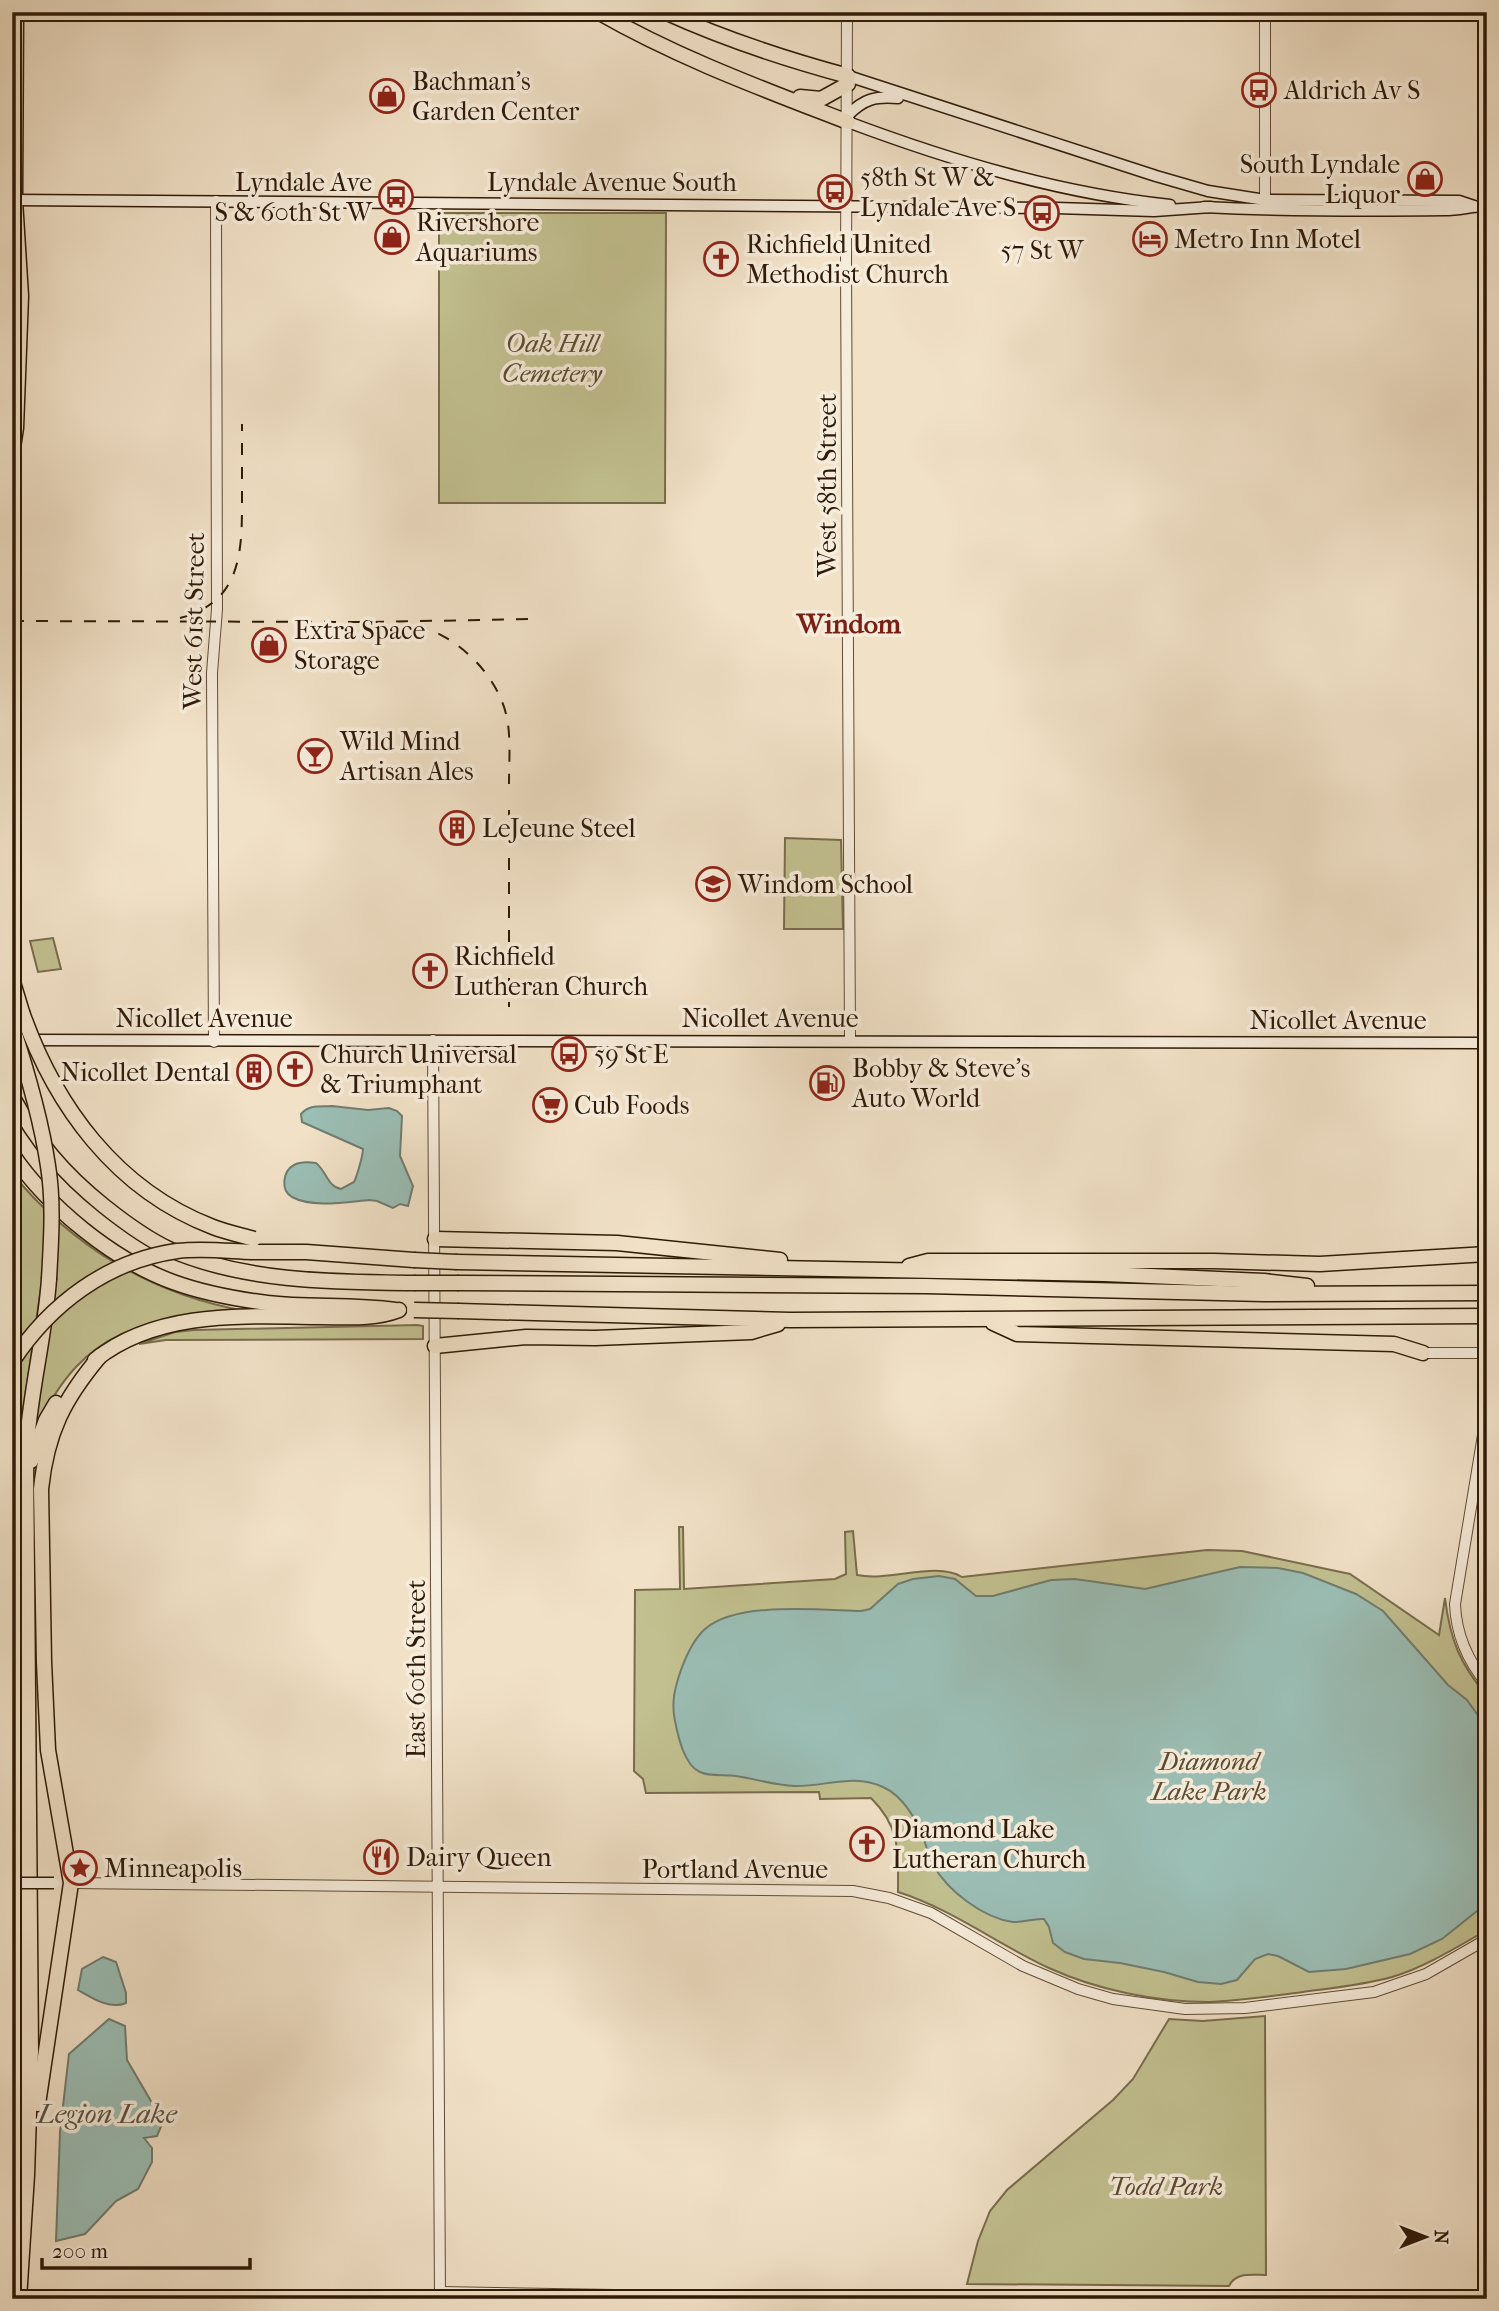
<svg xmlns="http://www.w3.org/2000/svg" width="1499" height="2311" font-family="'IM FELL French Canon',serif">
<style>
.green{fill:#c2c090;stroke:#786d4c;stroke-width:2}
.water{fill:#9bbeb5;stroke:#707c6f;stroke-width:2}
.lines{fill:none;stroke-linecap:round;stroke-linejoin:round}
.tertiary-casing{stroke:#604c37;stroke-width:12}
.secondary-casing{stroke:#2f1a07;stroke-width:13}
.motorway-casing{stroke:#2f1a07;stroke-width:17}
.tertiary{stroke:#f6ecdb;stroke-width:10}
.secondary{stroke:#f6ecdb;stroke-width:10}
.motorway{stroke:#f1e1c7;stroke-width:14}
.rail{stroke:#2f1a07;stroke-width:2;stroke-dasharray:12 12;stroke-linecap:butt}
.secondary-bridge-casing{stroke:#2f1a07;stroke-width:13;stroke-linecap:butt}
.motorway-bridge-casing{stroke:#2f1a07;stroke-width:17;stroke-linecap:butt}
.secondary-bridge{stroke:#f6ecdb;stroke-width:10}
.motorway-bridge{stroke:#f1e1c7;stroke-width:14}
.labels{text-anchor:middle;dominant-baseline:central;stroke-width:7;stroke-linejoin:round;paint-order:stroke}
.poi-label{font-size:26px;fill:#2f1a07;stroke:#f6ecdb;text-anchor:start}
.street-label{font-size:26px;fill:#2f1a07;stroke:#f6ecdb}
.park-label{font-size:26px;font-style:italic;fill:#5b4c30;stroke:#f6ecdb}
.neighbourhood-label{font-size:28px;font-weight:bold;fill:#7a1f14;stroke:#f6ecdb}
.water-label{font-size:28px;font-style:italic;fill:#555344;stroke:#f6ecdb}
</style>
<rect width="100%" height="100%" fill="#f1e1c7"/>
<filter id="stains"><feTurbulence type="fractalNoise" baseFrequency=".00286" numOctaves="4"/><feColorMatrix values="0 0 0 0 .2 0 0 0 0 .09 0 0 0 0 .02 0 0 0 .5 -.17"/></filter>
<radialGradient id="worn" r=".72"><stop offset=".6" stop-color="#630" stop-opacity="0"/><stop offset="1" stop-color="#630" stop-opacity=".3"/></radialGradient>
<g class="green">
<path d="M 439,213 L 666,213 L 665,503 L 439,503 Z"/>
<path d="M 785,838 L 841,840 L 843,929 L 784,929 Z"/>
<path d="M 53,938 L 61,969 L 38,972 L 30,941 Z"/>
<path d="M 12,1173 C 72,1247 153,1295 246,1311 C 147,1319 84,1326 38,1426 L 35,1426 L 55,1291 L 55,1282 L 42,1280 L 22,1420 L 17,1420 L 12,1295 Z"/>
<path d="M 417,1325 L 423,1326 L 423,1339 L 166,1340 L 139,1344 L 175,1332 L 194,1330 Z"/>
<path d="M 679,1527 L 683,1527 L 684,1589 L 835,1579 L 846,1574 L 845,1532 L 853,1531 L 857,1575 C 891,1582 935,1561 962,1577 L 1207,1550 L 1242,1551 L 1350,1574 L 1439,1635 L 1445,1598 C 1450,1640 1460,1664 1487,1696 L 1487,1930 C 1457,1947 1425,1967 1392,1977 C 1363,1985 1333,1988 1303,1992 C 1272,1996 1240,2001 1209,2002 C 1156,2002 1097,1990 1049,1968 C 997,1944 952,1909 898,1892 C 898,1852 901,1828 871,1798 L 820,1799 L 819,1792 L 646,1793 L 643,1779 L 634,1771 L 635,1590 L 680,1589 Z"/>
<path d="M 1265,2016 L 1266,2275 C 1251,2275 1236,2272 1229,2286 L 967,2284 L 978,2241 L 990,2211 L 1007,2190 L 1113,2100 L 1133,2079 L 1169,2019 L 1203,2021 Z"/>
</g>
<g class="water">
<path d="M 332,1106 L 368,1110 L 389,1108 L 397,1111 L 402,1116 L 400,1156 L 413,1186 L 408,1206 L 400,1204 L 393,1208 L 377,1201 L 369,1200 C 346,1202 312,1208 292,1197 C 280,1190 283,1171 294,1165 C 301,1161 309,1162 316,1163 C 327,1172 327,1186 341,1189 L 354,1182 C 357,1176 363,1155 363,1149 L 302,1122 L 301,1114 C 310,1104 320,1107 332,1106 Z"/>
<path d="M 1240,1567 L 1278,1568 L 1303,1573 L 1356,1594 L 1383,1611 L 1448,1685 L 1467,1700 L 1487,1728 L 1487,1903 L 1442,1939 L 1410,1954 L 1346,1969 L 1309,1972 L 1278,1956 L 1268,1954 L 1255,1959 L 1237,1980 L 1221,1984 L 1198,1982 L 1164,1972 L 1120,1963 L 1084,1959 L 1065,1952 L 1053,1943 L 1049,1927 L 1044,1919 C 1033,1918 1023,1923 1013,1922 C 983,1918 948,1891 933,1865 C 929,1858 927,1848 924,1840 C 917,1820 903,1796 883,1787 C 854,1773 824,1787 794,1786 C 775,1785 755,1779 736,1776 C 725,1774 710,1777 700,1772 C 684,1765 678,1736 675,1721 C 671,1702 675,1687 681,1670 C 686,1656 694,1639 705,1629 C 737,1601 820,1610 861,1611 L 870,1609 L 898,1584 L 913,1579 L 939,1576 L 955,1579 L 976,1596 L 993,1596 L 1051,1580 L 1075,1579 L 1145,1589 Z"/>
<path d="M 103,1957 L 116,1962 L 126,1993 L 126,2003 C 110,2010 92,1998 78,1990 L 82,1969 Z"/>
<path d="M 109,2019 L 125,2026 L 127,2060 L 155,2108 L 165,2117 L 157,2136 L 144,2138 L 152,2148 L 152,2162 L 138,2189 L 116,2201 L 85,2234 L 56,2241 L 60,2132 L 69,2054 Z"/>
</g>
<g class="lines">
<g class="tertiary-casing">
<g id="tertiary">
<path d="M 847,12 L 846,269 L 850,1041"/>
<path d="M 1265,208 L 1265,12"/>
<path d="M 433,1040 L 440,2299"/>
<path d="M 214,1042 L 212,673 L 217,609 L 216,201"/>
<path d="M 1423,1353 L 1487,1353"/>
<path d="M 1487,1411 L 1455,1604 C 1456,1635 1468,1661 1487,1684"/>
<path d="M 71,1883 L 853,1891 L 889,1898 L 931,1913 L 1023,1966 L 1078,1989 L 1113,1999 L 1185,2009 L 1245,2008 L 1374,1992 L 1426,1974 L 1487,1939"/>
<path d="M 440,2292 L 860,2299"/>
</g>
</g>
<g class="secondary-casing">
<g id="secondary">
<path d="M 848,76 L 1156,176 L 1208,191 L 1265,200 L 1459,201 L 1474,206"/>
<path d="M 848,115 C 864,99 875,96 898,98"/>
<path d="M 848,122 C 952,161 1059,193 1170,205"/>
<path d="M 12,200 L 1056,208 L 1154,211 L 1211,207"/>
<path d="M 1204,207 C 1284,211 1364,211 1445,210 C 1460,210 1472,206 1487,206"/>
<path d="M 27,1040 L 1487,1043"/>
</g>
</g>
<g class="motorway-casing">
<g id="motorway">
<path d="M 598,12 C 678,58 763,89 848,122"/>
<path d="M 665,12 C 724,39 785,59 848,76"/>
<path d="M 800,97 L 821,99 L 848,84"/>
<path d="M 12,454 L 16,428 L 21,296 L 15,200 L 16,12"/>
<path d="M 12,979 L 22,1012"/>
<path d="M 12,1096 C 37,1142 63,1173 104,1206 C 124,1222 147,1239 171,1250 C 246,1282 333,1282 414,1283"/>
<path d="M 12,1154 C 48,1207 113,1260 173,1282 C 203,1293 236,1299 267,1303 C 309,1308 353,1304 395,1310"/>
<path d="M 435,1239 L 617,1243 L 780,1260"/>
<path d="M 252,1252 L 306,1252 L 414,1260"/>
<path d="M 457,1262 L 1105,1274 L 1264,1281 L 1307,1286"/>
<path d="M 909,1266 L 928,1261 L 1214,1261 L 1320,1264 L 1487,1254"/>
<path d="M 459,1283 L 926,1286 L 1264,1294 L 1487,1293"/>
<path d="M 459,1311 L 790,1320 L 1487,1316"/>
<path d="M 993,1323 L 1017,1334 L 1394,1344 L 1423,1353"/>
<path d="M 435,1346 L 526,1337 L 595,1338 L 751,1332 L 778,1324"/>
<path d="M 95,1360 C 157,1310 244,1316 319,1317 C 346,1317 373,1320 399,1310"/>
<path d="M 31,1461 L 46,1420 L 56,1403"/>
<path d="M 12,1475 L 18,1788 L 16,1804 L 18,2100 L 12,2232"/>
<path d="M 38,2104 L 71,1883 L 48,1750 L 44,1662 L 41,1489 C 47,1432 64,1399 100,1356"/>
<path d="M 19,2299 L 27,2175 L 31,2051 L 26,1454 C 29,1395 45,1338 49,1279"/>
</g>
</g>
<use href="#tertiary" class="tertiary"/>
<use href="#secondary" class="secondary"/>
<use href="#motorway" class="motorway"/>
<g class="rail">
<path d="M 180,618 C 241,602 242,553 242,501 C 242,475 242,450 242,424"/>
<path d="M 12,621 L 373,622 L 529,619"/>
<path d="M 416,625 C 458,636 498,675 507,718 C 511,739 509,762 509,784"/>
<path d="M 509,810 L 509,1007"/>
</g>
<g class="secondary-bridge-casing">
<path id="secondary-bridge" d="M 12,1883 L 54,1883"/>
</g>
<g class="motorway-bridge-casing">
<g id="motorway-bridge">
<path d="M 22,1012 C 55,1106 116,1190 213,1227 C 226,1232 240,1235 254,1239"/>
<path d="M 12,1025 C 27,1071 41,1118 48,1166 C 54,1203 51,1242 49,1279"/>
<path d="M 414,1260 L 457,1262"/>
<path d="M 414,1283 L 459,1283"/>
<path d="M 414,1310 L 459,1311"/>
<path d="M 12,1362 C 50,1304 107,1261 177,1251 C 202,1248 227,1251 252,1252"/>
</g>
</g>
<use href="#secondary-bridge" class="secondary-bridge"/>
<use href="#motorway-bridge" class="motorway-bridge"/>
</g>
<defs>
<g id="bus-ring" transform="scale(1.75)"><circle r="9.5" fill="#f6ecdb" stroke="#8f2418" stroke-width="1.5"/><path d="M-5-6H5V4H4V6H2V4H-2V6H-4V4H-5ZM-3.5-4V0h7V-4ZM-3.5 1.2v1.5H-2V1.2ZM2 1.2v1.5H3.5V1.2Z" fill="#8f2418"/></g>
<g id="shop-ring" transform="scale(1.75)"><circle r="9.5" fill="#f6ecdb" stroke="#8f2418" stroke-width="1.5"/><path d="M-5-2.5h2.3a2.7 3.5 0 0 1 5.4 0H5L5.5 6h-11ZM-1.5-2.5h3a1.5 2.3 0 0 0-3 0Z" fill="#8f2418"/></g>
<g id="hotel-ring" transform="scale(1.75)"><circle r="9.5" fill="#f6ecdb" stroke="#8f2418" stroke-width="1.5"/><path d="M-6-4.5h1.5V1H6V5H4.5V3h-9V5H-6ZM-4 0a1.8 1.8 0 1 1 3.6 0ZM.5 0V-2.5h3Q6-2.5 6 0Z" fill="#8f2418"/></g>
<g id="church-ring" transform="scale(1.75)"><circle r="9.5" fill="#f6ecdb" stroke="#8f2418" stroke-width="1.5"/><path d="M-1.2-6h2.4v3.5h3.3v2.4h-3.3V6h-2.4V-.1h-3.3v-2.4h3.3Z" fill="#8f2418"/></g>
<g id="bar-ring" transform="scale(1.75)"><circle r="9.5" fill="#f6ecdb" stroke="#8f2418" stroke-width="1.5"/><path d="M-6-5H6L.8 .8V4.5H3.5V6h-7V4.5H-.8V.8Z" fill="#8f2418"/></g>
<g id="building-ring" transform="scale(1.75)"><circle r="9.5" fill="#f6ecdb" stroke="#8f2418" stroke-width="1.5"/><path d="M-4-6H4V6H1V3H-1V6H-4ZM-2.5-4.3h1.7v1.8h-1.7ZM.8-4.3h1.7v1.8H.8ZM-2.5-1h1.7V.8h-1.7ZM.8-1h1.7V.8H.8Z" fill="#8f2418"/></g>
<g id="school-ring" transform="scale(1.75)"><circle r="9.5" fill="#f6ecdb" stroke="#8f2418" stroke-width="1.5"/><path d="M0-5L7-2L0 1L-7-2ZM-4 1L0 2.5L4 1V4Q0 6-4 4Z" fill="#8f2418"/></g>
<g id="fuel-ring" transform="scale(1.75)"><circle r="9.5" fill="#f6ecdb" stroke="#8f2418" stroke-width="1.5"/><path d="M-5.5-6h7V0h2V4h1.3V-2.5L3-4.5l.8-.8L6-3V5H2.5V1h-1V6h-7ZM-4.2-4.7v3.2H.2V-4.7Z" fill="#8f2418"/></g>
<g id="supermarket-ring" transform="scale(1.75)"><circle r="9.5" fill="#f6ecdb" stroke="#8f2418" stroke-width="1.5"/><path d="M-6-5.5h2.5l.6 2H6L4.5 2H-2.5L-4.4-4H-6ZM-1.5 3.2a1.3 1.3 0 1 0 .1 0ZM3 3.2a1.3 1.3 0 1 0 .1 0Z" fill="#8f2418"/></g>
<g id="restaurant-ring" transform="scale(1.75)"><circle r="9.5" fill="#f6ecdb" stroke="#8f2418" stroke-width="1.5"/><path d="M-5-6h1v4h1v-4h1v4h1v-4h1v5L-1.5 .5V6h-2V.5L-5-1ZM5-6V6H3V1.5H1.5Q1.5-4 5-6Z" fill="#8f2418"/></g>
<g id="sight-ring" transform="scale(1.75)"><circle r="9.5" fill="#f6ecdb" stroke="#8f2418" stroke-width="1.5"/><path d="M0-6L1.8-2.2L6-1.7L2.9 1.2L3.7 5.4L0 3.3L-3.7 5.4L-2.9 1.2L-6-1.7L-1.8-2.2Z" fill="#8f2418"/></g>
</defs>
<g fill-rule="evenodd">
<use href="#bus-ring" x="1259" y="90"/>
<use href="#shop-ring" x="387" y="96"/>
<use href="#shop-ring" x="1425" y="179"/>
<use href="#bus-ring" x="835" y="192"/>
<use href="#bus-ring" x="396" y="197"/>
<use href="#bus-ring" x="1042" y="213"/>
<use href="#shop-ring" x="392" y="237"/>
<use href="#hotel-ring" x="1150" y="239"/>
<use href="#church-ring" x="721" y="259"/>
<use href="#shop-ring" x="269" y="645"/>
<use href="#bar-ring" x="315" y="756"/>
<use href="#building-ring" x="457" y="828"/>
<use href="#school-ring" x="713" y="884"/>
<use href="#church-ring" x="430" y="971"/>
<use href="#bus-ring" x="569" y="1054"/>
<use href="#church-ring" x="295" y="1069"/>
<use href="#building-ring" x="254" y="1072"/>
<use href="#fuel-ring" x="827" y="1083"/>
<use href="#supermarket-ring" x="550" y="1105"/>
<use href="#church-ring" x="867" y="1844"/>
<use href="#restaurant-ring" x="381" y="1857"/>
<use href="#sight-ring" x="80" y="1868"/>
</g>
<g class="labels">
<g class="poi-label">
<text x="412" y="81">Bachman's<tspan x="412" dy="30">Garden Center</tspan></text>
<text x="1284" y="90">Aldrich Av S</text>
<text x="1400" y="164" text-anchor="end">South Lyndale<tspan x="1400" dy="30">Liquor</tspan></text>
<text x="860" y="177">58th St W &amp;<tspan x="860" dy="30">Lyndale Ave S</tspan></text>
<text x="372" y="182" text-anchor="end">Lyndale Ave<tspan x="372" dy="30">S &amp; 60th St W</tspan></text>
<text x="416" y="222">Rivershore<tspan x="416" dy="30">Aquariums</tspan></text>
<text x="1174" y="239">Metro Inn Motel</text>
<text x="746" y="244">Richfield United<tspan x="746" dy="30">Methodist Church</tspan></text>
<text x="1042" y="250" text-anchor="middle">57 St W</text>
<text x="294" y="630">Extra Space<tspan x="294" dy="30">Storage</tspan></text>
<text x="340" y="741">Wild Mind<tspan x="340" dy="30">Artisan Ales</tspan></text>
<text x="482" y="828">LeJeune Steel</text>
<text x="738" y="884">Windom School</text>
<text x="454" y="956">Richfield<tspan x="454" dy="30">Lutheran Church</tspan></text>
<text x="320" y="1054">Church Universal<tspan x="320" dy="30">&amp; Triumphant</tspan></text>
<text x="594" y="1054">59 St E</text>
<text x="852" y="1068">Bobby &amp; Steve's<tspan x="852" dy="30">Auto World</tspan></text>
<text x="230" y="1072" text-anchor="end">Nicollet Dental</text>
<text x="574" y="1105">Cub Foods</text>
<text x="892" y="1829">Diamond Lake<tspan x="892" dy="30">Lutheran Church</tspan></text>
<text x="406" y="1857">Dairy Queen</text>
<text x="104" y="1868">Minneapolis</text>
</g>
<g class="street-label">
<text x="612" y="182">Lyndale Avenue South</text>
<text transform="translate(827 485) rotate(-90)">West 58th Street</text>
<text transform="translate(194 621) rotate(-89)">West 61st Street</text>
<text x="204" y="1018">Nicollet Avenue</text>
<text x="770" y="1018">Nicollet Avenue</text>
<text x="1338" y="1020">Nicollet Avenue</text>
<text transform="translate(416 1669) rotate(-90)">East 60th Street</text>
<text x="735" y="1869">Portland Avenue</text>
</g>
<g class="park-label">
<text x="552" y="343">Oak Hill<tspan x="552" dy="30">Cemetery</tspan></text>
<text x="1209" y="1761">Diamond<tspan x="1209" dy="30">Lake Park</tspan></text>
<text x="1166" y="2186">Todd Park</text>
</g>
<g class="neighbourhood-label">
<text x="849" y="623">Windom</text>
</g>
<g class="water-label">
<text x="107" y="2113">Legion Lake</text>
</g>
</g>
<rect width="1499" height="2311" fill="none" stroke="#f1e1c7" stroke-width="42"/>
<rect x="14" y="14" width="1471" height="2283" fill="none" stroke="#2f1a07" stroke-width="3.5"/>
<rect x="21" y="21" width="1457" height="2269" fill="none" stroke="#2f1a07" stroke-width="2"/>
<g transform="translate(1425 2237) rotate(90)" stroke="#f6ecdb" stroke-width="5" paint-order="stroke">
<path d="M0-5L12 26L0 18L-12 26Z" fill="#2f1a07"/>
<text y="-10" font-size="19" font-weight="bold" text-anchor="middle" fill="#2f1a07">N</text>
</g>
<path d="M42 2258v10h208v-10" fill="none" stroke="#2f1a07" stroke-width="3.5"/>
<text x="52" y="2258" font-size="21" fill="#2f1a07" stroke="#f6ecdb" stroke-width="5" paint-order="stroke">200 m</text>
<rect width="100%" height="100%" filter="url(#stains)"/>
<rect width="100%" height="100%" fill="url(#worn)"/>
</svg>
